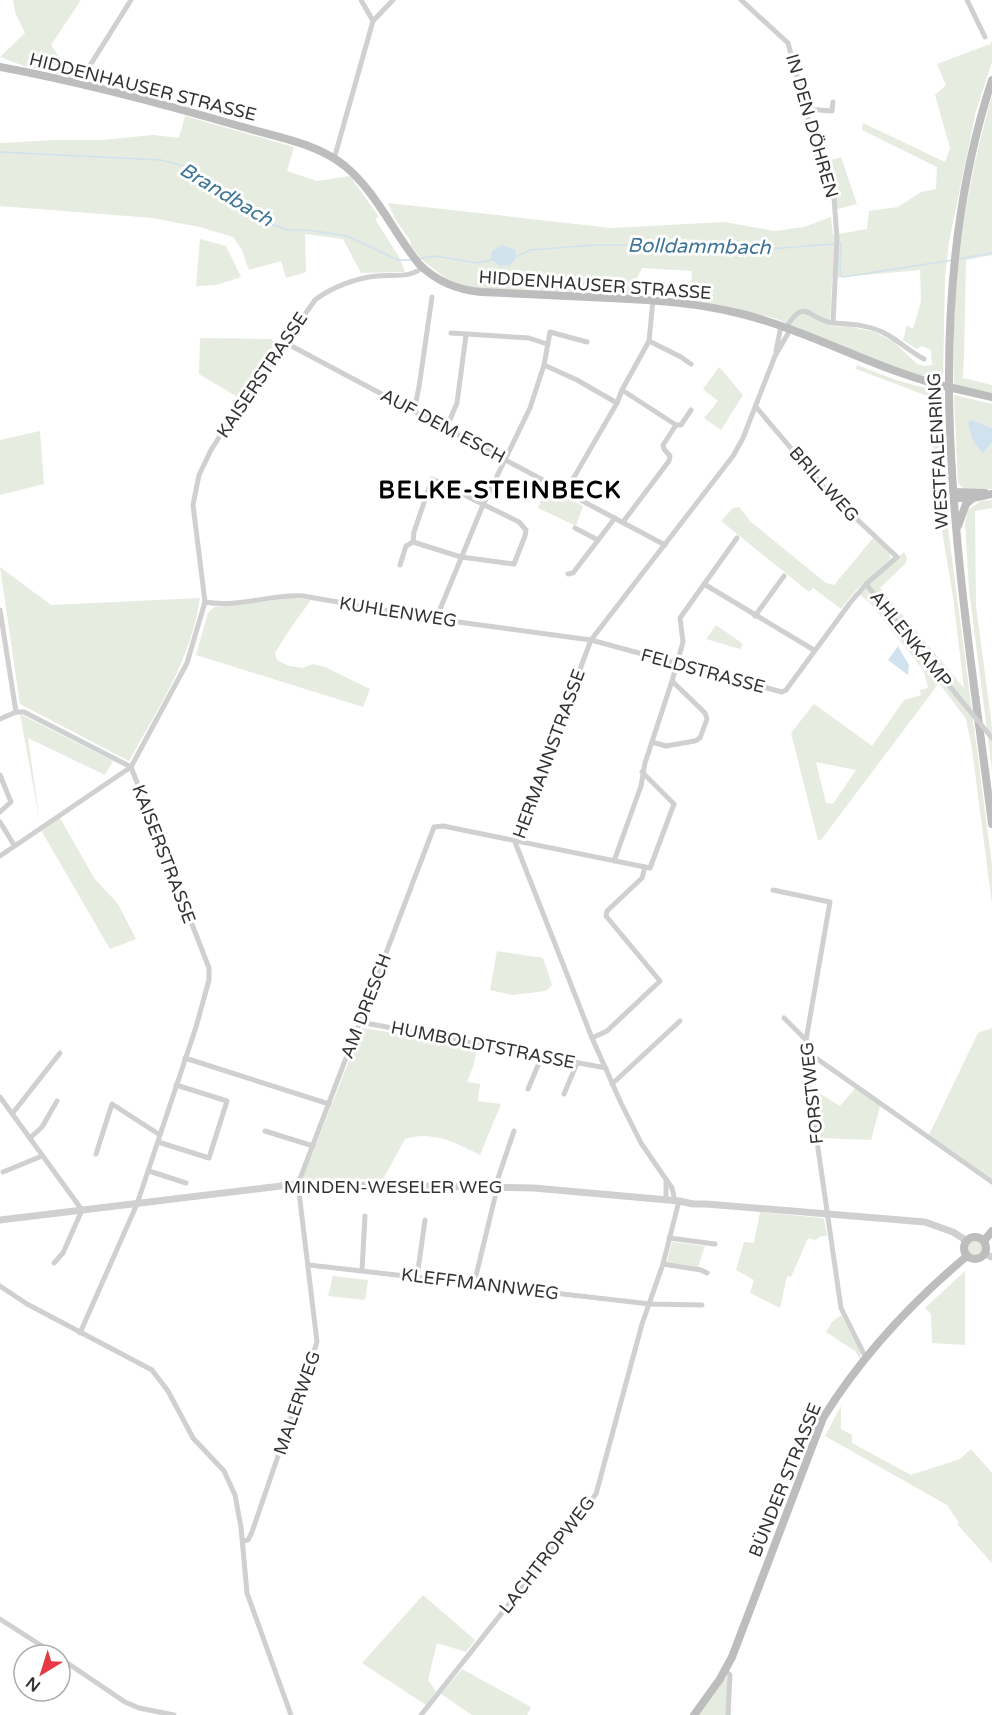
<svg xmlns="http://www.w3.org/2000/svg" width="992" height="1715" font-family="'Varela Round',sans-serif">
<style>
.green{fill:#e6ecdf;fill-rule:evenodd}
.water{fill:#cfe2ee}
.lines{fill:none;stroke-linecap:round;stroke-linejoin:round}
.stream{stroke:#cfe2ee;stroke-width:1.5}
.minor{stroke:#d0d0d0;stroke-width:5}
.tertiary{stroke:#d0d0d0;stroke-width:7}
.secondary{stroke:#bdbdbd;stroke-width:8}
.minor-bridge{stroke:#d0d0d0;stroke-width:5}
.secondary-bridge{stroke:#bdbdbd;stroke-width:8}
.labels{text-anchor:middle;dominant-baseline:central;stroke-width:6;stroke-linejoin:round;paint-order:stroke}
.street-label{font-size:18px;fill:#333;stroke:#fff}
.water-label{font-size:20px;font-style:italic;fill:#3f7597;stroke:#fff}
.district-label{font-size:24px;font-weight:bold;letter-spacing:1.5px;fill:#000;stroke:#fff}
</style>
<rect width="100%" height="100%" fill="#fff"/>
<g class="green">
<path d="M 13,0 L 81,0 L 51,45 L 63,63 L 79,73 L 77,78 L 24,66 L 0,57 L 25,33 L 15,12 Z"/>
<path d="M 992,41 L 992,62 L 976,111 L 949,242 L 945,277 L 943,380 L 898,370 L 774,318 L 723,306 L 691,301 L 692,271 L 642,268 L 628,296 L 481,289 L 463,286 L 448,280 L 422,260 L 411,246 L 410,240 L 395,219 L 388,203 L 612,228 L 724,222 L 775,231 L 804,227 L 831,217 L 833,235 L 867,229 L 869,211 L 898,207 L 921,192 L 936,189 L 937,167 L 862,130 L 863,123 L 945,162 L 950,148 L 935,95 L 946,85 L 937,64 L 987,45 L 990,45 ZM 920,270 L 921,301 L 913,329 L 907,325 L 903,340 L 917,349 L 922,346 L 931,350 L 932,365 L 923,366 L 917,364 L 894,342 L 875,332 L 852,327 L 830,326 L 832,278 Z"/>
<path d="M 992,96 L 992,255 L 966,260 C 965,299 965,339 963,378 L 992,385 L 992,393 L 954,385 C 950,288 965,189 992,96 Z"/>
<path d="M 185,116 L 294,147 L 287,171 L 317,181 L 350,176 L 379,217 L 375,219 L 399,257 L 405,272 L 361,273 L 343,239 L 305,234 L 306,272 L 286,278 L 281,261 L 249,270 L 242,250 L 233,237 L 200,227 L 152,218 L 0,206 L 0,143 L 55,140 L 103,140 L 153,135 L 179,138 Z"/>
<path d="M 841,157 L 857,204 L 838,209 L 824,162 Z"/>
<path d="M 200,239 L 226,246 L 241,277 L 216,285 L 196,286 Z"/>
<path d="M 200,338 L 271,339 L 276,343 L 239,398 L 199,374 Z"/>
<path d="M 857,365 L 896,380 L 943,393 C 938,432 943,473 946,512 L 992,865 L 992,904 L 972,749 L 966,719 L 939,683 L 821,840 L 818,840 L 791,733 L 814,704 L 872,746 L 904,700 L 921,695 L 920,690 L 928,688 L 924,671 L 871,604 L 859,594 L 904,552 L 907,558 L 906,563 L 880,588 L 964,688 L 953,597 L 938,507 L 933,450 L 933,398 L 856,369 ZM 816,762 L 856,770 L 833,804 L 826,803 Z"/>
<path d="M 719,367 L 743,395 L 721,430 L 704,418 L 718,401 L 703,389 Z"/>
<path d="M 954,395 L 992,404 L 992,428 L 972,420 C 972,435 972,443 983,454 L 992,442 L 992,489 L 964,489 L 958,483 Z"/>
<path d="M 40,431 L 44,484 L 0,495 L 0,440 Z"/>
<path d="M 546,488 L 548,488 L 583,506 L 576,526 L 538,508 Z"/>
<path d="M 992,500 L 992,508 L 975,511 L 976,606 L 992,727 L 992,770 L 969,590 L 965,523 L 968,510 L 981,501 Z"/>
<path d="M 739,507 L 751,522 L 826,583 L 834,585 L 873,538 L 889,552 L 891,558 L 857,589 L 841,609 L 813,588 L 809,592 L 721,521 L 733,508 Z"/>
<path d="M 0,567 L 51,605 L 200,598 C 191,660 158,708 129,761 L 20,704 Z"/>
<path d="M 293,598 L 311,600 L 290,629 L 275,653 L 277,660 L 289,666 L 302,668 L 313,664 L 325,667 L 370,689 L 363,707 L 196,655 L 208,613 L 214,607 Z"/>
<path d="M 716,625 L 743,644 L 740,649 L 706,639 Z"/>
<path d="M 20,714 L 113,761 L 105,775 L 28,738 L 40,823 Z"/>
<path d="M 60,818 L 94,878 L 118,904 L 136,939 L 110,949 L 41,830 Z"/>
<path d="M 497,951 L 543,958 L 552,985 L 546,991 L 512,995 L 490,990 Z"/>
<path d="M 362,1028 L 477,1046 L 474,1064 L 467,1082 L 480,1084 L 478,1101 L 501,1104 L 480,1155 C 457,1143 431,1130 405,1139 L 383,1179 L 302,1180 Z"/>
<path d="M 992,1028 L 992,1179 L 929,1135 L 978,1033 Z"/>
<path d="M 857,1086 L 881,1103 L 871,1140 L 820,1138 L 814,1090 L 840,1106 Z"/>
<path d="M 760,1212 L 822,1218 L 824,1219 L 827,1236 L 821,1236 L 815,1240 L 808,1238 L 791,1277 L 787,1276 L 780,1308 L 750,1293 L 754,1280 L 736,1270 L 744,1242 L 754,1243 Z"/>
<circle cx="975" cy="1249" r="8"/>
<path d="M 672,1242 L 705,1246 L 698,1267 L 667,1262 Z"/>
<path d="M 965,1271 L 965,1345 L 932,1343 L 931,1314 L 925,1308 Z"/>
<path d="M 333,1276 L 368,1280 L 365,1300 L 328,1296 Z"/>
<path d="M 841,1315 L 861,1352 L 860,1359 L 855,1351 L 826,1332 L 832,1322 Z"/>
<path d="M 841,1406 L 841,1429 L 852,1435 L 852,1443 L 911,1475 L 960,1459 L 971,1449 L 992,1473 L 992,1563 L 957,1524 L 959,1523 L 947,1505 L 825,1436 Z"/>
<path d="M 423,1595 L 475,1640 L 466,1652 L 437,1643 L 428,1680 L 436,1691 L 426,1705 L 362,1663 Z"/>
<path d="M 462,1669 L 531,1707 L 527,1715 L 472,1715 L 441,1694 Z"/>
<path d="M 728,1676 L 731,1715 L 698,1715 L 722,1681 Z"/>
</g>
<g class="water">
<path d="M 502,245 L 515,250 L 517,257 L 510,265 L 500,266 L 491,259 L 492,251 Z"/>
<path d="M 972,420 L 992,428 L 992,442 L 983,454 C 974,445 971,436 968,423 Z"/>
<path d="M 898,646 L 909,665 L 908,675 L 888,660 Z"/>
</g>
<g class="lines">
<g class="stream">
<path d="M 0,152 L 161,160 L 184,166 L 266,222 L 287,230 L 308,230 L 347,236 L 398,260 L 413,260"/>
<path d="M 839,243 L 841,243 L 840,274 L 843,277 L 953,260"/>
<path d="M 518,256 L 530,250 L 595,245 L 692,245 L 741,251 L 834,244"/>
<path d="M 418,259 L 435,256 L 477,263 L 492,260"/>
<path d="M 957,259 L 992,253"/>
</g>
<g class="minor">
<path d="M 361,0 L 373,21"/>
<path d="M 741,0 L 788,43 L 806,109 L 815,151 L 834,197 L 837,239 L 833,323 C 807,319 805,296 786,328"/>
<path d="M 967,0 L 985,37"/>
<path d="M 79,83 L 131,0"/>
<path d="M 806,109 L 832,111 L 833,102"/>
<path d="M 334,159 L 373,21 L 393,0"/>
<path d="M 833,323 C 852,324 871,325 888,335 C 901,343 911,352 924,359"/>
<path d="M 451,333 L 529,338 L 547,344"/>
<path d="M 649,341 L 681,357 L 691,364"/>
<path d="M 284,342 L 665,545"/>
<path d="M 776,351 L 781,326"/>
<path d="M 544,365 L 577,380 L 617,403"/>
<path d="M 622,390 L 676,425 L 663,445 L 664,449 L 670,456 L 669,461 L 623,522"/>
<path d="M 414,411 L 419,387 L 432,297"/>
<path d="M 676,425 L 681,425 L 691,410"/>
<path d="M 446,429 L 457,403 L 466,335"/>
<path d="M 432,479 L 519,522 L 526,530 L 525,536 L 514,564 L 461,557 L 413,542 L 414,532 Z"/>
<path d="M 566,491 L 617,403 L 622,390 L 649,341 L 653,300"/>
<path d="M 575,528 L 598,540"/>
<path d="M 400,565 L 406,546 L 413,542"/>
<path d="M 568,574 L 573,573 L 615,518"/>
<path d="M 704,584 L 814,650"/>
<path d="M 866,584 L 956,694"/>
<path d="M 205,602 C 238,608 271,594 303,596 L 436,619 L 591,640 L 782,692 L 786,690 L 850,603 L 866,584 L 897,557 L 829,493 L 756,407"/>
<path d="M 0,610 L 16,712"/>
<path d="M 755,616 L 784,576"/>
<path d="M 436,619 L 483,505 L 530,408 L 544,365 L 550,332 L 587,342"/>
<path d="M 0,719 L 16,712 L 24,712 L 131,767 L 0,856"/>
<path d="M 652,742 L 666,746 L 695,741 L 700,738 L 707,719 L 705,713 L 672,681"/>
<path d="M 0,775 L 11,802 L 0,812"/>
<path d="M 0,822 L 14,845"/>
<path d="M 614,861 L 641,786 L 645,763 L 672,681 L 683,642 L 680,618 L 737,538"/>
<path d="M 773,890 L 830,902 L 806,1040 L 806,1065 L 841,1308 L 866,1358"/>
<path d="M 784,1018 L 806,1040"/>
<path d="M 360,1022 L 606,1068"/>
<path d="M 592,1038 L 607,1031 L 660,981 L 606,916 L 607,911 L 642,878 L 645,867"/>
<path d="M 806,1051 L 992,1182"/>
<path d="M 185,1058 L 329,1104"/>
<path d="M 612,1084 L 680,1021"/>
<path d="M 528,1089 L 542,1056"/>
<path d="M 564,1094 L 577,1063"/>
<path d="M 0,1097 L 82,1210 L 63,1253 L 54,1263"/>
<path d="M 12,1114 L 60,1053"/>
<path d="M 265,1131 L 313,1146"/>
<path d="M 30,1138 L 42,1127 L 57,1101"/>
<path d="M 158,1142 L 209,1158 L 227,1101 L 176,1085"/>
<path d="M 96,1154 L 112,1104 L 160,1135"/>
<path d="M 149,1171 L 186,1183"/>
<path d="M 3,1172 L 42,1156"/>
<path d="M 666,1179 L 666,1200"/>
<path d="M 495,1187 L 514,1131"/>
<path d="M 675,1201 L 672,1188 L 641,1143 L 621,1103 L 592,1038 L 515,842 L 591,640 L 733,456 L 743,438 L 775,356 L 790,330"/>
<path d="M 669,1238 L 715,1244"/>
<path d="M 663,1264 L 701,1270 L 707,1273"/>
<path d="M 309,1265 L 650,1304 L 702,1305"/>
<path d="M 362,1270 L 365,1216"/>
<path d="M 417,1277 L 425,1220"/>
<path d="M 474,1284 L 495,1197"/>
<path d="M 0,1286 L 27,1304 L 152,1370 L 168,1391 L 193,1438 L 224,1471 L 235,1495 L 241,1527 L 247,1593 L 291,1715"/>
<path d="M 80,1333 L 137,1204 L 196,1027 L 209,980 L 209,968 L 131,767 L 187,663 L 205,602 L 193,505 L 199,475 L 211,450 L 227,425 L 315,300 C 332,287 356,278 377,276 C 393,274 410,279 423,267"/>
<path d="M 243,1541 L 248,1540 L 252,1532 L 317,1342 L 298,1184 L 434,827 L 443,826 L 650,868 L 674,804 L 642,772"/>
<path d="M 0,1619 L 56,1655"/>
<path d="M 60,1658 L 125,1702 L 139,1708 L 174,1715"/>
<path d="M 725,1670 L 730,1675 L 728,1715"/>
<path d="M 421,1715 L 596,1494 L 642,1324 L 663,1264 L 679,1201"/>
</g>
<g class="tertiary">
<path d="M 0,1220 L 298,1184 L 534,1188 L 679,1201 L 693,1204 L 706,1204 L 925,1222 L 953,1232 L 967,1241"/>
<path d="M 985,1254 L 992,1257"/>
</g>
<g class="secondary">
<path d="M 0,67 C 81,82 160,103 239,126 C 274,136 316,143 345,166 C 377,193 393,232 419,264 C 436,281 458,290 481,292 C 524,294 567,296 610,298 C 654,300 698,303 742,314 C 809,331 871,367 940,385"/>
<path d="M 992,80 C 913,321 961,578 992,824"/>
<path d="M 957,389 L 992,397"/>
<path d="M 953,492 L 985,493"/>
<path d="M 954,498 L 973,498 L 992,494"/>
<path d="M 958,526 L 966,504 L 973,498"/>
<circle cx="975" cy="1248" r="11"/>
<path d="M 984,1241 L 992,1231"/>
<path d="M 694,1715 L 720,1679 L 732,1657 L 823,1418 C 861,1357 912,1302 967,1256"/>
</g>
<path class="minor-bridge" d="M 956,694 L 992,738"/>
<path class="secondary-bridge" d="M 940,385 L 957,389"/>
</g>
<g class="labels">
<g class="street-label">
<text transform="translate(143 87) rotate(14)">HIDDENHAUSER STRASSE</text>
<text transform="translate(812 126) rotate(74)">IN DEN DÖHREN</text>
<text transform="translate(595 285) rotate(4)">HIDDENHAUSER STRASSE</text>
<text transform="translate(262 375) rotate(-56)">KAISERSTRASSE</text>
<text transform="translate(443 426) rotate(28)">AUF DEM ESCH</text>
<text transform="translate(938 451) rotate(-93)">WESTFALENRING</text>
<text transform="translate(824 484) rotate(48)">BRILLWEG</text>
<text transform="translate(398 612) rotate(9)">KUHLENWEG</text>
<text transform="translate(911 639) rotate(51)">AHLENKAMP</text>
<text transform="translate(703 671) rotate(15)">FELDSTRASSE</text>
<text transform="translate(549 754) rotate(-70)">HERMANNSTRASSE</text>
<text transform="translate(164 854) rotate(69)">KAISERSTRASSE</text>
<text transform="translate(366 1006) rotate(-69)">AM DRESCH</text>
<text transform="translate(483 1045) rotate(11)">HUMBOLDTSTRASSE</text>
<text transform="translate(812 1093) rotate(-96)">FORSTWEG</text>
<text x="393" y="1187">MINDEN-WESELER WEG</text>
<text transform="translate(480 1284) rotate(7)">KLEFFMANNWEG</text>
<text transform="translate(297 1403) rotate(-71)">MALERWEG</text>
<text transform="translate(785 1480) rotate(-68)">BÜNDER STRASSE</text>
<text transform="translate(547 1555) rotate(-52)">LACHTROPWEG</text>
</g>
<g class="water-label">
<text transform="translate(226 195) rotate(31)">Brandbach</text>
<text transform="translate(699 247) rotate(1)">Bolldammbach</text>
</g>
<g class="district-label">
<text x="500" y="490">BELKE-STEINBECK</text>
</g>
</g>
<g transform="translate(42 1673) rotate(218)"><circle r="28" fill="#ffffff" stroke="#adadad" stroke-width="1.5"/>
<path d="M0-4.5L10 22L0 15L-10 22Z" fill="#e63946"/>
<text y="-9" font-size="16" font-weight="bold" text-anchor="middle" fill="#333333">N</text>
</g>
</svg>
